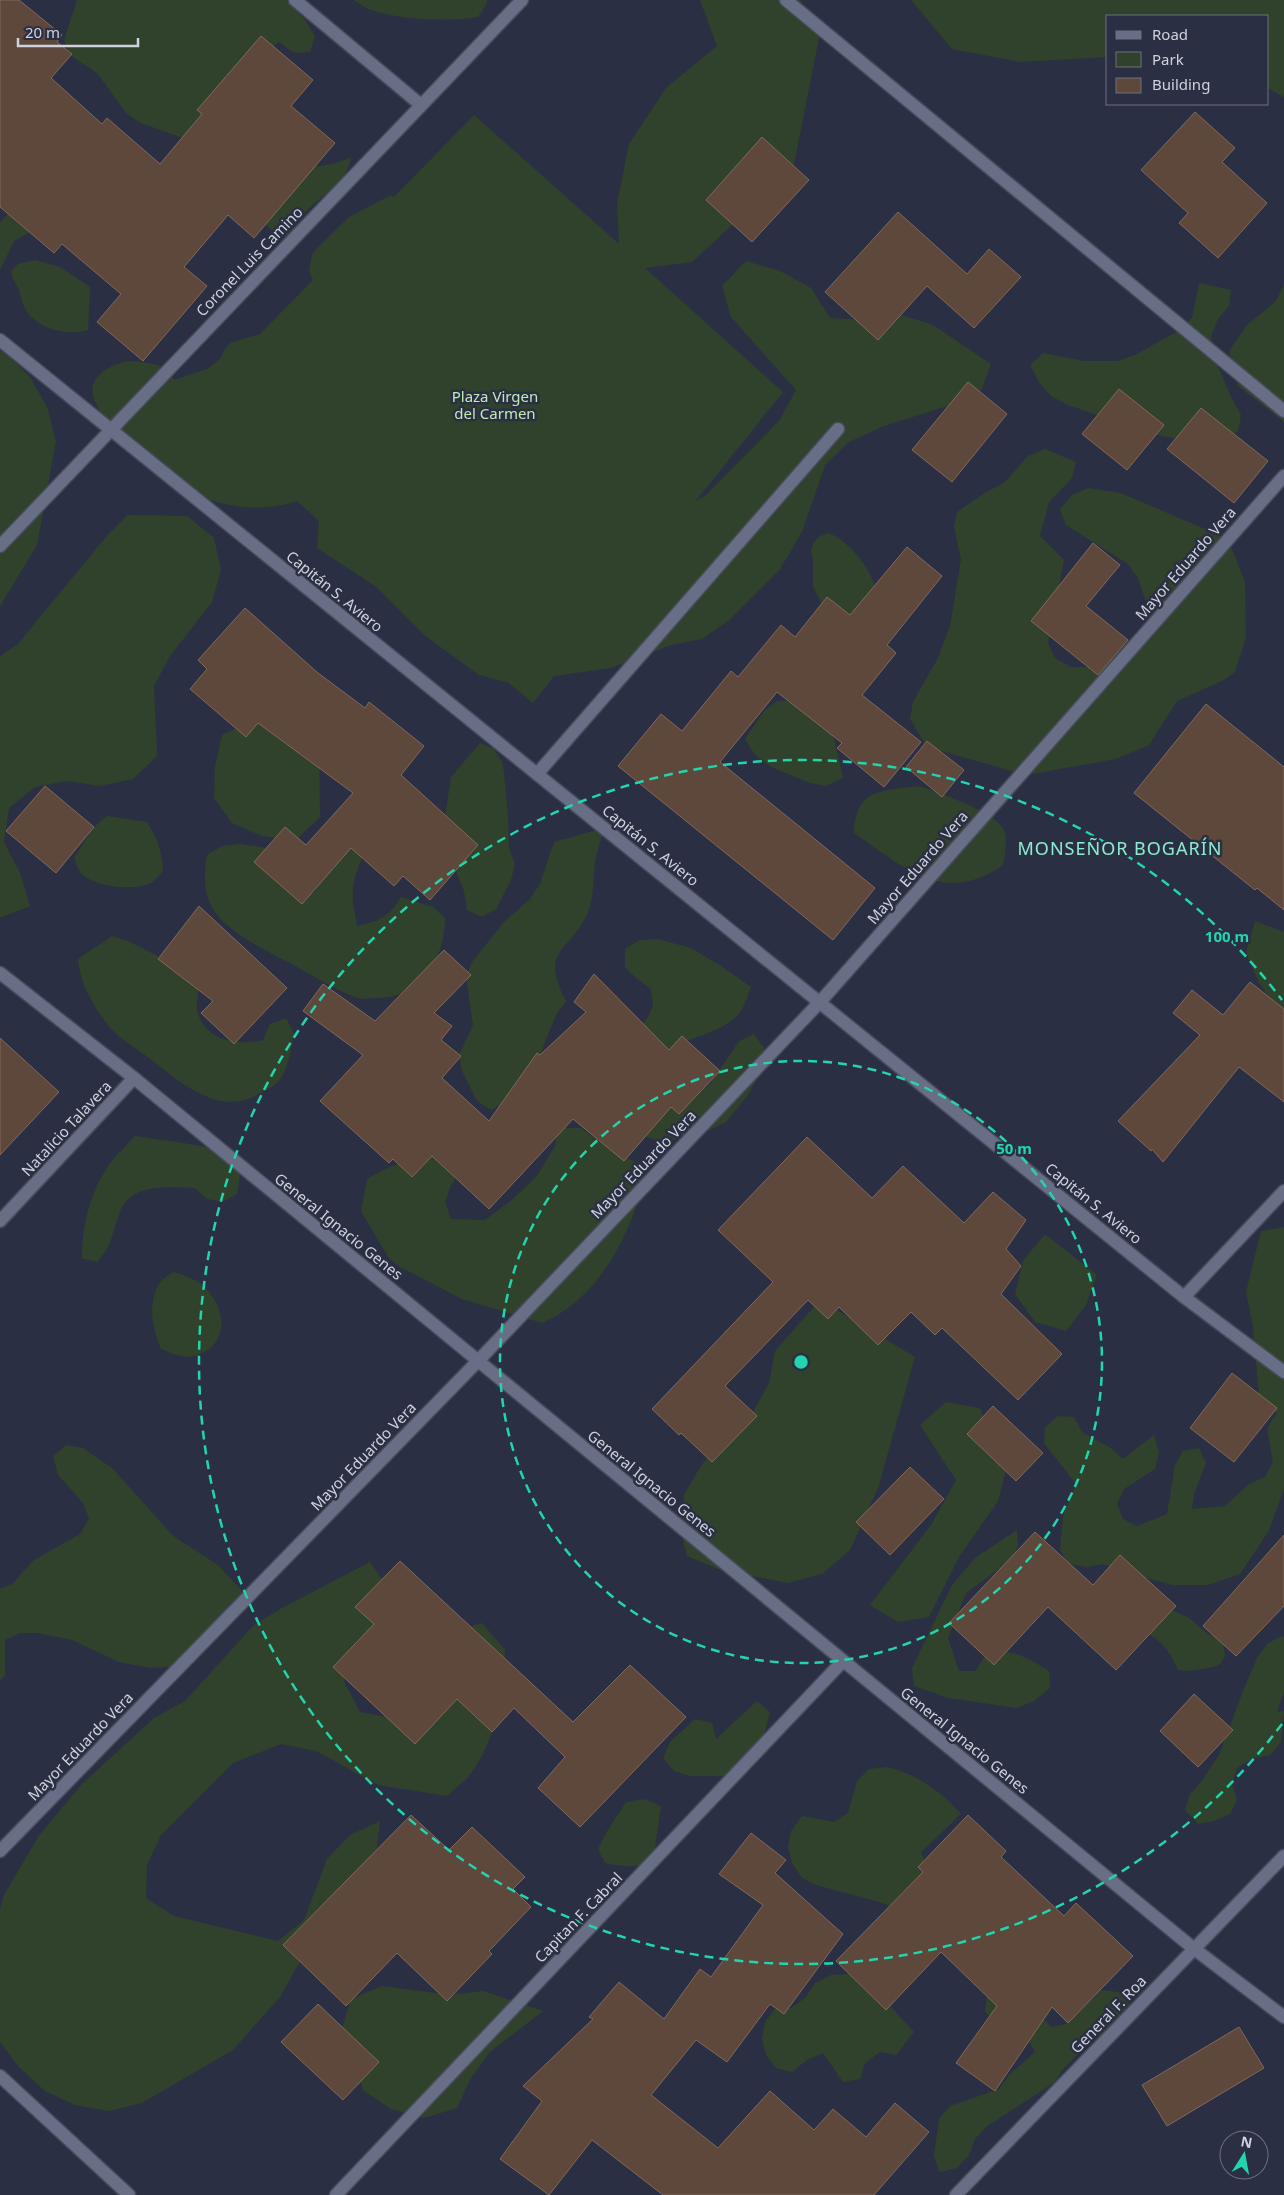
<svg xmlns="http://www.w3.org/2000/svg" width="1284" height="2195" font-family="'Noto Sans',sans-serif">
<style>
.green{fill:#30422b}
.building{fill:#5e473b;stroke:#81695c}
.lines{fill:none;stroke-linecap:round;stroke-linejoin:round}
.service-casing{stroke:#484b5c;stroke-width:15}
.minor-casing{stroke:#484b5c;stroke-width:15}
.service{stroke:#686e85;stroke-width:12}
.minor{stroke:#686e85;stroke-width:12}
.ring{fill:none;stroke:#22d5af;stroke-width:2.5;stroke-dasharray:9 6}
.labels{text-anchor:middle;dominant-baseline:central;stroke-width:5;stroke-linejoin:round;paint-order:stroke}
.street-label{font-size:15px;fill:#ced2de;stroke:#2b2f43}
.park-label{font-size:15px;fill:#bfebb1;stroke:#2b2f43}
.quarter-label{font-size:18px;letter-spacing:1px;fill:#8cecd0;stroke:#2b2f43}
.centre{fill:#22d5af;stroke:#2b2f43;stroke-width:2.5}
.ring-label{font-size:15px;text-anchor:middle;font-weight:bold;fill:#22d5af;stroke:#2b2f43;stroke-width:5;stroke-linejoin:round;paint-order:stroke}
</style>
<rect width="100%" height="100%" fill="#2b2f43"/>
<g class="green">
<path d="M 77,0 L 286,0 L 305,20 L 315,36 L 310,52 L 294,53 L 279,42 L 267,51 L 188,140 L 141,123 L 127,114 L 97,73 L 70,55 L 64,40 Z"/>
<path d="M 354,0 L 487,0 L 487,3 L 478,17 C 448,22 403,20 374,11 C 367,9 360,4 354,0 Z"/>
<path d="M 700,0 L 800,0 L 820,33 L 793,169 L 692,262 L 645,268 L 783,392 L 695,502 L 706,495 L 779,421 L 796,390 L 731,317 L 722,286 L 746,261 L 780,271 L 811,288 L 830,318 L 865,320 L 899,314 L 933,325 L 991,364 L 979,396 L 884,426 L 849,442 L 825,465 L 802,532 L 780,569 L 728,621 L 702,639 L 671,645 L 611,668 L 554,676 L 533,703 L 509,683 L 479,675 L 424,635 L 375,586 L 317,548 L 319,521 L 297,501 C 266,512 221,509 193,492 C 174,480 157,462 140,448 C 122,434 99,419 93,395 C 88,375 115,362 131,361 C 140,361 157,364 165,368 C 168,370 172,376 174,380 L 207,369 L 221,358 L 224,350 L 230,343 L 260,334 L 313,280 L 309,271 L 312,254 L 318,247 L 349,217 L 391,195 L 394,197 L 474,115 L 619,244 L 617,204 L 629,144 L 666,88 L 717,46 Z"/>
<path d="M 911,0 L 1284,0 L 1284,97 L 1268,88 L 1268,16 L 1108,16 L 1108,57 L 1020,62 L 952,49 Z"/>
<path d="M 352,157 L 339,189 L 324,195 L 304,213 L 288,235 L 273,231 L 266,225 L 268,217 L 298,170 L 336,163 Z"/>
<path d="M 21,201 L 30,232 L 14,241 L 0,270 L 0,222 Z"/>
<path d="M 35,260 L 60,267 L 90,287 L 88,330 C 67,336 39,330 26,310 C 22,304 21,295 18,288 C 15,281 12,279 11,271 L 18,264 Z"/>
<path d="M 1199,283 L 1231,290 L 1229,306 L 1218,319 L 1211,336 L 1212,352 L 1232,399 L 1241,415 L 1238,432 L 1221,439 L 1186,441 L 1153,434 L 1068,405 L 1051,396 L 1039,382 L 1030,365 L 1043,353 L 1084,361 L 1117,361 L 1133,356 L 1180,330 L 1192,318 Z"/>
<path d="M 1284,284 L 1284,422 L 1238,386 L 1229,351 L 1247,325 L 1276,301 Z"/>
<path d="M 0,351 L 6,354 L 30,377 L 47,407 L 56,441 L 37,545 L 0,606 Z"/>
<path d="M 1045,449 L 1076,462 L 1072,478 L 1049,502 L 1040,536 L 1064,560 L 1048,643 L 1055,658 L 1071,667 L 1090,667 L 1120,651 L 1145,629 L 1150,614 L 1138,578 L 1128,564 L 1066,525 L 1060,509 L 1072,495 L 1088,488 L 1121,493 L 1219,535 L 1232,549 L 1245,582 L 1246,637 L 1235,672 L 1222,681 L 1177,701 L 1149,745 L 1116,759 L 1026,775 L 927,747 L 910,719 L 913,702 L 938,658 L 950,626 L 961,559 L 954,527 L 957,512 L 985,493 L 1005,482 L 1028,456 Z"/>
<path d="M 128,515 L 187,516 L 214,538 L 221,570 L 212,602 L 170,656 L 154,686 L 157,756 L 133,779 L 100,786 L 67,781 L 35,787 L 9,808 L 4,842 L 20,873 L 30,906 L 0,918 L 0,656 L 18,644 L 105,538 Z"/>
<path d="M 829,533 C 851,543 870,568 877,591 C 881,604 880,621 881,634 L 834,617 L 821,603 L 813,586 L 813,559 L 811,551 L 814,542 L 820,536 Z"/>
<path d="M 777,701 L 794,701 L 827,708 L 843,778 L 826,786 L 810,783 L 771,767 L 755,755 L 745,739 L 764,711 Z"/>
<path d="M 253,721 L 319,731 L 320,817 L 295,841 L 262,836 L 232,823 L 214,798 L 215,767 L 222,735 Z"/>
<path d="M 480,743 L 494,749 L 503,764 L 508,814 L 509,848 L 515,864 L 511,880 L 496,909 L 482,917 L 467,910 L 464,891 L 445,845 L 443,829 L 451,777 Z"/>
<path d="M 919,786 C 940,793 989,810 1002,827 C 1009,836 1005,854 1003,865 C 943,907 904,867 854,833 C 856,788 882,791 919,786 Z"/>
<path d="M 107,816 L 147,822 C 157,838 162,851 163,871 C 160,874 156,880 152,882 C 136,892 92,887 80,872 C 78,869 76,862 74,858 L 93,828 Z"/>
<path d="M 604,828 C 601,839 597,851 595,862 C 593,877 594,898 588,912 C 571,953 538,947 566,1001 L 556,1015 L 537,1062 L 505,1102 L 491,1110 L 477,1101 L 462,1071 L 459,1055 L 473,1025 L 466,976 L 472,962 L 504,922 L 530,899 L 540,884 L 554,842 Z"/>
<path d="M 354,843 L 362,859 C 349,887 352,896 357,926 C 381,920 388,918 401,897 L 433,907 L 445,918 C 444,960 423,997 378,998 C 371,998 361,1000 355,997 C 332,988 310,974 288,962 C 265,950 224,931 212,907 C 203,891 204,872 207,855 L 222,846 L 239,844 L 275,849 L 299,896 L 315,892 L 322,858 Z"/>
<path d="M 1255,921 L 1284,932 L 1284,1017 L 1259,983 L 1246,953 Z"/>
<path d="M 112,936 L 128,941 L 193,974 C 195,980 198,987 198,993 C 198,998 196,1004 197,1009 C 203,1041 237,1046 263,1040 L 270,1024 L 286,1018 L 294,1033 C 291,1049 289,1067 279,1081 C 275,1086 266,1090 260,1093 C 220,1119 180,1082 149,1058 C 134,1047 115,1036 105,1021 C 91,1002 80,982 78,959 Z"/>
<path d="M 658,939 L 691,948 L 721,966 L 751,987 C 748,994 746,1002 742,1009 C 729,1032 690,1036 668,1050 L 683,1097 L 699,1094 L 711,1083 L 739,1041 L 754,1034 L 764,1048 L 756,1080 L 748,1095 L 725,1123 L 695,1136 L 661,1142 L 646,1137 L 632,1127 L 611,1057 L 647,1019 L 653,1005 L 651,989 L 636,978 L 625,967 L 625,949 L 640,940 Z"/>
<path d="M 558,1128 L 581,1128 L 608,1148 L 641,1165 C 642,1169 645,1175 645,1179 C 646,1187 640,1198 637,1205 C 620,1253 591,1302 542,1323 L 462,1299 L 400,1267 L 388,1257 L 361,1211 L 367,1179 C 400,1158 439,1153 477,1145 L 450,1187 L 445,1202 L 451,1219 L 485,1220 L 512,1200 L 537,1176 L 555,1146 Z"/>
<path d="M 135,1136 C 170,1142 209,1143 242,1160 L 237,1194 L 223,1202 L 207,1199 L 195,1188 C 166,1187 128,1182 118,1217 C 111,1237 112,1245 97,1262 L 82,1258 C 82,1226 90,1192 109,1165 C 116,1155 126,1146 135,1136 Z"/>
<path d="M 1284,1227 L 1284,1489 L 1268,1532 L 1240,1574 L 1208,1585 L 1172,1585 L 1121,1571 L 1103,1564 L 1087,1567 L 1069,1564 L 1060,1550 L 1063,1516 L 1076,1484 L 1044,1443 L 1045,1427 L 1058,1416 L 1074,1417 L 1082,1432 L 1111,1448 L 1123,1459 L 1154,1435 L 1159,1452 L 1155,1469 L 1124,1489 L 1117,1504 L 1123,1519 L 1137,1526 L 1167,1514 L 1175,1465 L 1183,1451 L 1199,1448 L 1206,1463 L 1194,1494 L 1192,1509 L 1225,1506 L 1249,1484 L 1265,1477 L 1273,1462 L 1267,1428 L 1277,1413 L 1259,1396 L 1253,1326 L 1246,1292 L 1261,1231 Z"/>
<path d="M 1045,1234 L 1097,1275 L 1086,1305 L 1066,1331 L 1035,1322 L 1015,1294 L 1023,1261 Z"/>
<path d="M 174,1272 C 183,1275 195,1279 202,1285 C 227,1306 231,1345 195,1356 C 184,1359 171,1353 161,1349 C 153,1329 147,1304 159,1284 C 162,1279 169,1275 174,1272 Z"/>
<path d="M 820,1300 L 915,1357 L 878,1488 L 850,1550 L 822,1574 L 788,1583 L 718,1569 L 687,1556 L 679,1525 L 685,1493 L 702,1464 L 752,1414 L 769,1383 L 775,1351 Z"/>
<path d="M 946,1402 L 980,1408 L 1006,1470 L 998,1501 L 959,1557 L 929,1617 L 898,1622 L 870,1605 L 931,1525 L 956,1480 L 920,1425 Z"/>
<path d="M 66,1445 L 83,1448 L 112,1468 L 173,1536 L 218,1565 L 243,1592 L 226,1628 L 185,1662 L 169,1667 L 150,1668 L 119,1662 L 72,1640 L 37,1633 L 20,1633 L 5,1640 L 5,1675 L 0,1681 L 0,1589 L 12,1584 L 34,1560 L 80,1534 L 89,1519 L 83,1503 L 58,1475 L 53,1456 Z"/>
<path d="M 1017,1530 L 1018,1547 L 1010,1561 L 966,1593 L 948,1638 L 959,1671 L 976,1671 C 978,1667 981,1660 985,1657 C 1005,1643 1032,1660 1049,1671 L 1050,1688 L 1034,1701 L 1017,1708 L 948,1698 L 914,1686 L 912,1668 L 952,1585 L 975,1558 Z"/>
<path d="M 370,1562 L 389,1589 L 383,1623 L 359,1651 L 344,1681 L 360,1712 L 392,1718 L 451,1632 L 482,1623 L 505,1650 C 504,1691 497,1737 472,1772 C 466,1781 455,1788 447,1796 L 378,1785 L 316,1751 L 281,1744 L 233,1763 L 161,1835 L 147,1865 L 146,1898 L 174,1916 L 278,1941 L 304,1920 L 327,1859 L 350,1835 L 380,1821 L 376,1855 L 362,1887 L 298,1965 L 280,1997 L 233,2050 L 142,2103 L 109,2111 L 75,2105 L 45,2091 L 19,2067 L 0,2042 L 0,1910 L 3,1897 L 38,1837 L 81,1785 L 154,1718 L 185,1701 L 253,1626 L 280,1609 Z"/>
<path d="M 1172,1610 L 1189,1618 L 1208,1634 L 1223,1640 L 1225,1657 C 1223,1659 1222,1662 1220,1664 C 1213,1669 1186,1672 1178,1670 C 1171,1655 1165,1643 1150,1635 L 1150,1627 Z"/>
<path d="M 1281,1636 L 1284,1637 L 1284,1692 L 1277,1712 L 1284,1711 L 1281,1742 L 1270,1755 L 1252,1759 L 1237,1768 L 1232,1784 L 1237,1800 L 1230,1814 L 1214,1821 L 1198,1824 L 1185,1810 L 1190,1794 L 1201,1782 L 1219,1755 L 1243,1691 L 1257,1658 L 1267,1644 Z"/>
<path d="M 757,1701 L 770,1712 C 764,1736 759,1757 743,1776 L 690,1776 L 674,1771 L 663,1758 L 670,1742 L 695,1719 L 712,1723 L 716,1739 Z"/>
<path d="M 887,1767 C 915,1773 942,1792 961,1814 L 921,1852 L 940,1901 L 895,1908 L 879,1902 L 816,1885 L 802,1878 L 792,1863 L 788,1847 L 791,1831 L 802,1816 L 834,1822 L 848,1813 L 857,1781 L 869,1769 Z"/>
<path d="M 644,1799 L 661,1806 L 653,1861 C 635,1868 624,1867 605,1863 L 598,1849 L 606,1833 L 626,1802 Z"/>
<path d="M 848,1974 L 865,1979 L 914,2032 L 896,2055 L 880,2052 L 865,2063 L 860,2079 L 843,2082 L 823,2053 L 807,2060 L 792,2072 L 776,2068 L 766,2055 L 762,2039 L 765,2022 L 775,2009 L 791,2008 L 805,1998 L 815,1983 L 831,1975 Z"/>
<path d="M 382,1986 L 450,1995 L 483,1991 L 543,2011 L 490,2052 L 471,2078 L 457,2108 L 424,2118 L 391,2109 L 363,2090 L 342,2028 L 351,1999 Z"/>
<path d="M 1101,1990 L 1119,1992 L 1131,2006 L 1118,2018 L 1115,2026 L 1087,2045 L 1063,2069 L 1055,2082 L 986,2127 L 975,2139 L 969,2155 L 957,2168 L 940,2172 L 934,2156 L 939,2119 L 950,2106 L 999,2089 L 1009,2075 L 1035,2052 L 1027,2038 L 998,2023 L 985,2012 L 987,1995 L 1037,2011 L 1051,2027 L 1067,2024 Z"/>
</g>
<g class="building">
<path d="M 0,0 L 19,0 L 62,35 L 57,42 L 72,54 L 51,78 L 102,124 L 107,118 L 160,164 L 202,114 L 197,110 L 261,36 L 313,80 L 291,106 L 335,143 L 254,238 L 228,215 L 184,267 L 207,286 L 143,361 L 97,322 L 121,294 L 62,244 L 54,253 L 0,207 Z"/>
<path d="M 1195,112 L 1235,148 L 1222,162 L 1267,203 L 1218,258 L 1179,223 L 1188,213 L 1141,170 Z"/>
<path d="M 762,137 L 809,180 L 752,242 L 706,200 Z"/>
<path d="M 898,212 L 967,274 L 989,249 L 1021,277 L 974,328 L 927,286 L 878,340 L 825,292 Z"/>
<path d="M 968,382 L 1007,414 L 952,482 L 912,450 Z"/>
<path d="M 1119,389 L 1164,425 L 1127,470 L 1082,434 Z"/>
<path d="M 1201,408 L 1268,461 L 1234,503 L 1167,449 Z"/>
<path d="M 1093,543 L 1120,565 L 1086,606 L 1128,640 L 1098,675 L 1031,621 Z"/>
<path d="M 907,547 L 942,576 L 887,645 L 896,653 L 862,695 L 921,742 L 884,787 L 837,748 L 842,743 L 777,692 L 720,762 L 875,888 L 833,940 L 618,766 L 661,714 L 682,731 L 731,671 L 738,677 L 781,625 L 795,637 L 827,597 L 850,615 Z"/>
<path d="M 245,608 L 318,673 L 365,708 L 369,702 L 424,746 L 401,775 L 478,845 L 430,900 L 403,876 L 394,886 L 351,848 L 302,904 L 254,862 L 285,827 L 306,845 L 353,793 L 258,723 L 246,737 L 190,689 L 207,669 L 198,660 Z"/>
<path d="M 1206,704 L 1284,767 L 1284,910 L 1257,888 L 1255,890 L 1134,793 Z"/>
<path d="M 927,741 L 964,770 L 942,797 L 906,767 Z"/>
<path d="M 45,786 L 94,827 L 56,873 L 6,831 Z"/>
<path d="M 199,906 L 287,988 L 234,1044 L 201,1013 L 213,1001 L 158,959 Z"/>
<path d="M 444,950 L 471,975 L 434,1013 L 452,1026 L 441,1040 L 461,1056 L 442,1078 L 489,1121 L 537,1053 L 540,1055 L 586,1012 L 574,1002 L 594,974 L 669,1050 L 682,1036 L 720,1071 L 679,1114 L 671,1107 L 624,1161 L 573,1119 L 489,1209 L 432,1156 L 412,1177 L 393,1159 L 389,1163 L 320,1101 L 363,1055 L 303,1011 L 323,984 L 375,1021 Z"/>
<path d="M 1250,982 L 1284,1009 L 1284,1102 L 1239,1067 L 1163,1162 L 1152,1149 L 1151,1151 L 1118,1121 L 1200,1035 L 1173,1013 L 1192,990 L 1223,1015 Z"/>
<path d="M 0,1038 L 59,1092 L 0,1155 Z"/>
<path d="M 807,1137 L 872,1198 L 903,1166 L 964,1223 L 993,1192 L 1026,1220 L 1006,1249 L 1021,1266 L 1001,1294 L 1062,1354 L 1018,1400 L 942,1328 L 935,1335 L 911,1312 L 878,1345 L 839,1307 L 828,1319 L 808,1300 L 725,1386 L 757,1416 L 712,1462 L 681,1433 L 679,1435 L 652,1409 L 773,1282 L 718,1230 Z"/>
<path d="M 1232,1373 L 1277,1408 L 1234,1462 L 1190,1428 Z"/>
<path d="M 993,1406 L 1043,1453 L 1016,1481 L 967,1434 Z"/>
<path d="M 910,1467 L 944,1499 L 890,1555 L 856,1522 Z"/>
<path d="M 1035,1532 L 1093,1585 L 1120,1555 L 1176,1606 L 1116,1670 L 1048,1607 L 994,1665 L 949,1623 Z"/>
<path d="M 1284,1535 L 1284,1606 L 1236,1656 L 1203,1626 Z"/>
<path d="M 400,1561 L 573,1722 L 630,1665 L 686,1717 L 580,1827 L 538,1788 L 565,1757 L 514,1708 L 492,1732 L 457,1699 L 415,1744 L 333,1667 L 374,1624 L 355,1607 Z"/>
<path d="M 1194,1694 L 1233,1730 L 1198,1767 L 1160,1731 Z"/>
<path d="M 411,1815 L 449,1850 L 472,1827 L 525,1877 L 513,1889 L 531,1907 L 489,1951 L 492,1954 L 447,2001 L 397,1953 L 346,2006 L 283,1945 Z"/>
<path d="M 968,1815 L 1006,1851 L 1001,1857 L 1064,1916 L 1076,1903 L 1133,1956 L 1068,2023 L 1052,2007 L 995,2091 L 956,2063 L 997,2006 L 941,1952 L 886,2010 L 836,1961 L 923,1872 L 918,1867 Z"/>
<path d="M 751,1833 L 786,1860 L 775,1873 L 843,1934 L 784,2014 L 770,2004 L 727,2062 L 696,2040 L 651,2095 L 718,2148 L 770,2091 L 814,2130 L 833,2109 L 866,2137 L 895,2103 L 929,2132 L 874,2195 L 663,2195 L 592,2140 L 549,2195 L 500,2159 L 542,2101 L 523,2086 L 593,2019 L 589,2017 L 619,1982 L 664,2019 L 700,1969 L 711,1977 L 763,1905 L 719,1874 Z"/>
<path d="M 318,2004 L 379,2062 L 343,2100 L 281,2042 Z"/>
<path d="M 1239,2027 L 1264,2068 L 1167,2126 L 1142,2085 Z"/>
</g>
<g class="lines">
<g class="service-casing">
<path id="service" d="M 537,774 L 838,429"/>
</g>
<g class="minor-casing">
<g id="minor">
<path d="M 295,0 L 421,105"/>
<path d="M 786,0 L 1284,411"/>
<path d="M 0,340 L 1184,1297 L 1284,1372"/>
<path d="M 0,546 L 522,0"/>
<path d="M 0,973 L 134,1078 L 1193,1948 L 1284,2017"/>
<path d="M 0,1221 L 134,1078"/>
<path d="M 1184,1297 L 1284,1191"/>
<path d="M 0,1851 L 478,1361 L 820,1002 L 1284,476"/>
<path d="M 0,2076 L 129,2195"/>
<path d="M 336,2195 L 843,1661"/>
<path d="M 956,2195 L 1284,1856"/>
</g>
</g>
<use href="#service" class="service"/>
<use href="#minor" class="minor"/>
</g>
<g class="ring">
<circle cx="801" cy="1362" r="301"/>
<path d="M1282 1724A602 602 0 1 1 1282 1000"/>
</g>
<g class="labels">
<g class="street-label">
<text transform="translate(249 261) rotate(-46)">Coronel Luis Camino</text>
<text transform="translate(1185 563) rotate(-49)">Mayor Eduardo Vera</text>
<text transform="translate(335 591) rotate(39)">Capitán S. Aviero</text>
<text transform="translate(651 845) rotate(39)">Capitán S. Aviero</text>
<text transform="translate(917 867) rotate(-49)">Mayor Eduardo Vera</text>
<text transform="translate(66 1128) rotate(-47)">Natalicio Talavera</text>
<text transform="translate(643 1164) rotate(-46)">Mayor Eduardo Vera</text>
<text transform="translate(1094 1203) rotate(39)">Capitán S. Aviero</text>
<text transform="translate(339 1226) rotate(39)">General Ignacio Genes</text>
<text transform="translate(363 1456) rotate(-46)">Mayor Eduardo Vera</text>
<text transform="translate(652 1483) rotate(39)">General Ignacio Genes</text>
<text transform="translate(965 1740) rotate(39)">General Ignacio Genes</text>
<text transform="translate(80 1746) rotate(-46)">Mayor Eduardo Vera</text>
<text transform="translate(578 1917) rotate(-46)">Capitan F. Cabral</text>
<text transform="translate(1108 2014) rotate(-46)">General F. Roa</text>
</g>
<g class="park-label">
<text x="495" y="396">Plaza Virgen<tspan x="495" dy="17">del Carmen</tspan></text>
</g>
<g class="quarter-label">
<text x="1120" y="848">MONSEÑOR BOGARÍN</text>
</g>
</g>
<circle cx="801" cy="1362" r="8" class="centre"/>
<g class="ring-label">
<text x="1227" y="942">100 m</text>
<text x="1014" y="1154">50 m</text>
</g>
<rect x="1106" y="15" width="162" height="90" fill="#2b2f43" stroke="#6c7081"/>
<rect x="1116" y="31" width="25" height="8" fill="#686e85" stroke="#6c7081"/>
<text x="1152" y="40" font-size="15" fill="#ced2de">Road</text>
<rect x="1116" y="52" width="25" height="15" fill="#30422b" stroke="#6c7081"/>
<text x="1152" y="65" font-size="15" fill="#ced2de">Park</text>
<rect x="1116" y="78" width="25" height="15" fill="#5e473b" stroke="#6c7081"/>
<text x="1152" y="90" font-size="15" fill="#ced2de">Building</text>
<g transform="translate(1244 2155) rotate(11)"><circle r="24" fill="#2b2f43" stroke="#6c7081"/>
<path d="M0-4L9 19L0 12L-9 19Z" fill="#22d5af"/>
<text y="-8" font-size="14" font-weight="bold" text-anchor="middle" fill="#ced2de">N</text>
</g>
<path d="M18 38v8h120v-8" fill="none" stroke="#ced2de" stroke-width="2.5"/>
<text x="25" y="38" font-size="15" fill="#ced2de" stroke="#2b2f43" stroke-width="4" paint-order="stroke">20 m</text>
</svg>
